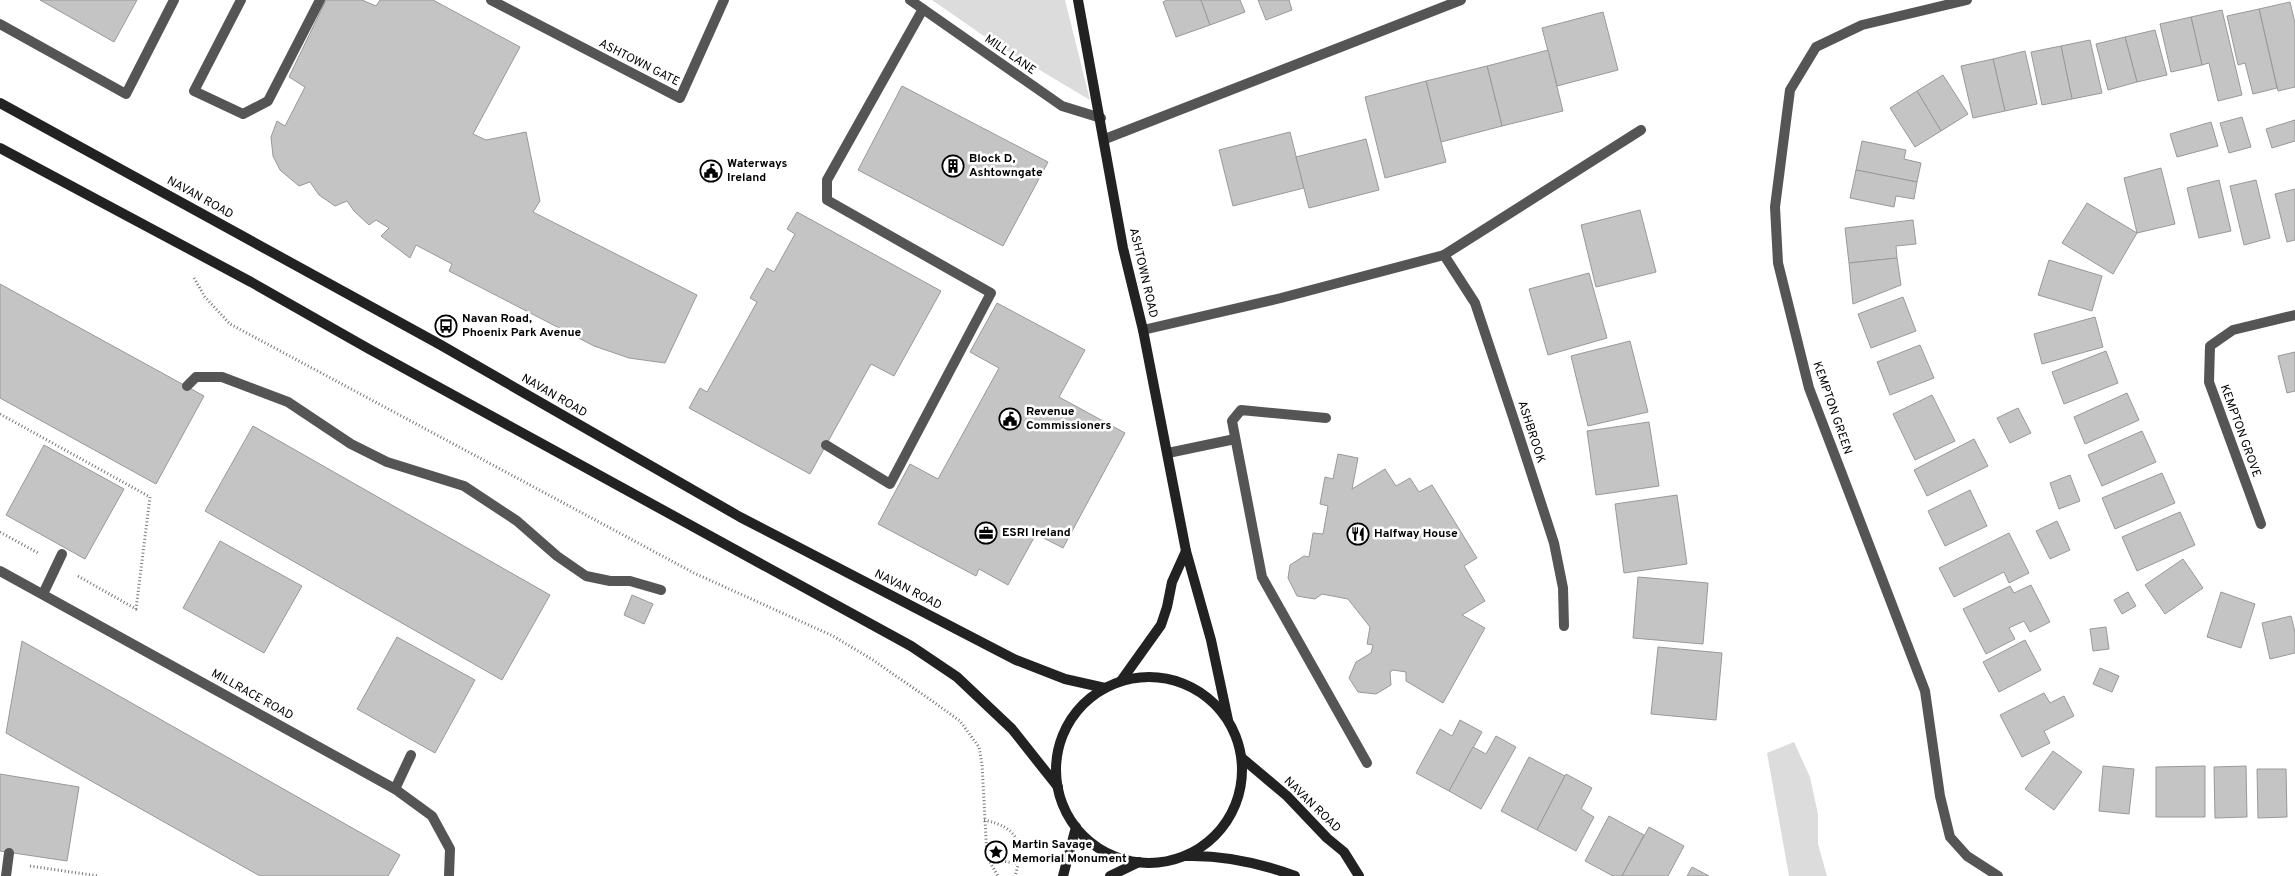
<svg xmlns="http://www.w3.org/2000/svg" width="2295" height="876" font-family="Overpass,sans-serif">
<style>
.green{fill:#dcdcdc}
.building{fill:#c4c4c4;stroke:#999}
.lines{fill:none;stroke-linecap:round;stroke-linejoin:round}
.path{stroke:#777;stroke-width:3;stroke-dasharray:1 2.5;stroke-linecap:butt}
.lane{stroke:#555;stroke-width:10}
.street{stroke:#555;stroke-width:10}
.secondary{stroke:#222;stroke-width:10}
.labels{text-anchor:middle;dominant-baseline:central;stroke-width:5;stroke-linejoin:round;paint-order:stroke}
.street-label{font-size:12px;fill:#000;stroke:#fff}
.poi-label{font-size:12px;font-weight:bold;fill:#000;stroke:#fff;text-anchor:start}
</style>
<rect width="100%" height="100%" fill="#fff"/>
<g class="green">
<path d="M 932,0 L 1065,0 L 1090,100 L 994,43 Z"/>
<path d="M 1794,742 L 1810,777 L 1818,814 L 1818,844 L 1827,876 L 1789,876 L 1767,753 Z"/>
</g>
<g class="building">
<path d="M 40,0 L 137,0 L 114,42 Z"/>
<path d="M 326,0 L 362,0 L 376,6 L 380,0 L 433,0 L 520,47 L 473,134 L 486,140 L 526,132 L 540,201 L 533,212 L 697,295 L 665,363 L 629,358 L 594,346 L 449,271 L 452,264 L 416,245 L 410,258 L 381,236 L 389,228 L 376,220 L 369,225 L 354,211 L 347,201 L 335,206 L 319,195 L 310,182 L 299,186 L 280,170 L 273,156 L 271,137 L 277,121 L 285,126 L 305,87 L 289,77 Z"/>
<path d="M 1167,0 L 1201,0 L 1210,25 L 1176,37 L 1163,2 Z"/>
<path d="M 1201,0 L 1240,0 L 1245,12 L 1210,25 Z"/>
<path d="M 1258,0 L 1289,0 L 1292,10 L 1266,20 Z"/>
<path d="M 2290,2 L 2295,23 L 2295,87 L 2278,91 L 2259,9 Z"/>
<path d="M 2259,9 L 2277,88 L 2253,94 L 2245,63 L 2238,65 L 2227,16 Z"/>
<path d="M 2222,10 L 2242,95 L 2218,101 L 2209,63 L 2202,65 L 2191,17 Z"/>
<path d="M 1603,12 L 1618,70 L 1557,86 L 1542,28 Z"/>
<path d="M 2191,17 L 2202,65 L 2171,72 L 2160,24 Z"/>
<path d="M 2155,30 L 2167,75 L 2137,82 L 2125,37 Z"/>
<path d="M 2125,37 L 2137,82 L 2108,90 L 2096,44 Z"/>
<path d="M 2090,40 L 2102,93 L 2072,99 L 2061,46 Z"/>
<path d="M 2061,46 L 2072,99 L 2042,105 L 2031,52 Z"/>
<path d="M 1548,50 L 1563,111 L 1502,126 L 1487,66 Z"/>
<path d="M 2025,51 L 2037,104 L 2005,111 L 1993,59 Z"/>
<path d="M 1993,59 L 2005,111 L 1973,118 L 1961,66 Z"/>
<path d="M 1487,66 L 1502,126 L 1441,142 L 1426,81 Z"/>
<path d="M 1943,75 L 1968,114 L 1941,131 L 1917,91 Z"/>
<path d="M 1426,81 L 1446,162 L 1385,178 L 1365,97 Z"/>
<path d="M 902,86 L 1048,162 L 1003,246 L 858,170 Z"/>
<path d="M 1917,91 L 1941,131 L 1915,147 L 1890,108 Z"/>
<path d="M 2242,117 L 2251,147 L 2229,153 L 2220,123 Z"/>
<path d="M 2295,120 L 2295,141 L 2272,148 L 2266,129 Z"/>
<path d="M 2211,122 L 2218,146 L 2177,157 L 2170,134 Z"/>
<path d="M 1290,132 L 1304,188 L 1233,206 L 1219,150 Z"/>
<path d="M 1366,139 L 1379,190 L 1309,208 L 1296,157 Z"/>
<path d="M 1862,141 L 1906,150 L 1904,159 L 1921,163 L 1917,182 L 1856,170 Z"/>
<path d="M 2161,168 L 2175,224 L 2137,233 L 2124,178 Z"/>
<path d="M 1856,170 L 1917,182 L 1914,199 L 1896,196 L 1894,207 L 1850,198 Z"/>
<path d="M 2219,180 L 2231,231 L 2199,238 L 2187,188 Z"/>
<path d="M 2256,180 L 2270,238 L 2244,245 L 2230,186 Z"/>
<path d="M 2295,189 L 2295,240 L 2287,242 L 2275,194 Z"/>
<path d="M 2087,203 L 2137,233 L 2113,274 L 2062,243 Z"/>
<path d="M 1640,210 L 1656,272 L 1596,287 L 1581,225 Z"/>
<path d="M 797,212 L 941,291 L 894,376 L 871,364 L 810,474 L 689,408 L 700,388 L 707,392 L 757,302 L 750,298 L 767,268 L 774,272 L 795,234 L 787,229 Z"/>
<path d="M 1913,220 L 1916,244 L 1896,246 L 1897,258 L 1849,263 L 1845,228 Z"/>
<path d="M 1897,258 L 1901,285 L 1853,304 L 1849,263 Z"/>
<path d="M 2049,260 L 2102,276 L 2092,311 L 2038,295 Z"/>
<path d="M 1589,273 L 1607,338 L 1548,355 L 1529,289 Z"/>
<path d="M 0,284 L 204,396 L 156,484 L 0,398 Z"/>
<path d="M 1903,297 L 1916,331 L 1871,348 L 1858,314 Z"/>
<path d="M 997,303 L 1085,350 L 1059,397 L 1125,433 L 1063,548 L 1036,534 L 1008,585 L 979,569 L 976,576 L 878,524 L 910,464 L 938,479 L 999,368 L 970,352 Z"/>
<path d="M 2095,317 L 2103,347 L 2042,364 L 2034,334 Z"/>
<path d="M 1630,341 L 1648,412 L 1588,426 L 1571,356 Z"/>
<path d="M 1920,345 L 1934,378 L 1890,395 L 1877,362 Z"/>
<path d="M 2106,351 L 2118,383 L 2064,404 L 2052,372 Z"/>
<path d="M 2295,352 L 2295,391 L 2287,393 L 2278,356 Z"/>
<path d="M 2127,393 L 2139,420 L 2085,444 L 2074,417 Z"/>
<path d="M 1932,395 L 1955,441 L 1915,460 L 1893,414 Z"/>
<path d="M 2018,408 L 2031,433 L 2010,443 L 1997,418 Z"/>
<path d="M 1649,422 L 1659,486 L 1596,495 L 1587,431 Z"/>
<path d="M 253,426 L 550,595 L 502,680 L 205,511 Z"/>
<path d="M 2142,431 L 2156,462 L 2102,486 L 2088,455 Z"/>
<path d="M 1974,439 L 1988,466 L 1927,496 L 1914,470 Z"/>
<path d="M 44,445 L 124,489 L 85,559 L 6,515 Z"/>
<path d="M 1338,454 L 1358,458 L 1352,489 L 1385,469 L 1396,486 L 1410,478 L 1419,492 L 1432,485 L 1477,558 L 1464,566 L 1485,601 L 1462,615 L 1485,628 L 1443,703 L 1406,681 L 1406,672 L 1393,670 L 1390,672 L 1391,685 L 1376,694 L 1358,692 L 1349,678 L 1356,662 L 1371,653 L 1373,645 L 1367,644 L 1370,627 L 1348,599 L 1322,594 L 1315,599 L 1297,596 L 1288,578 L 1290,565 L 1304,556 L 1309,557 L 1313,533 L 1323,534 L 1328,506 L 1320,504 L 1325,477 L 1333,479 Z"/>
<path d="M 2162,473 L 2175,503 L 2115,529 L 2102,498 Z"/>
<path d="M 2070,475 L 2080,501 L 2059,509 L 2050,483 Z"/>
<path d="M 1970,490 L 1987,526 L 1945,546 L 1928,511 Z"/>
<path d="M 1677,495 L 1687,564 L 1624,573 L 1615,504 Z"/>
<path d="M 2180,512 L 2195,545 L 2137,571 L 2122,537 Z"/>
<path d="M 2057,521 L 2070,550 L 2050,559 L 2036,531 Z"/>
<path d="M 2009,533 L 2029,573 L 2009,583 L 2004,572 L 1954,597 L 1939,568 Z"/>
<path d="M 220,541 L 302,586 L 264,653 L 183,608 Z"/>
<path d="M 2183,559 L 2203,588 L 2165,614 L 2145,585 Z"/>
<path d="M 1638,577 L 1708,583 L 1703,644 L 1633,638 Z"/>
<path d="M 2031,585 L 2050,622 L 2030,632 L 2024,621 L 2009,628 L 2015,639 L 1986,654 L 1963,609 L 2010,586 L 2014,593 Z"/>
<path d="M 2128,592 L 2136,606 L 2122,614 L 2114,600 Z"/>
<path d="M 2221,592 L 2255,604 L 2241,648 L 2207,637 Z"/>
<path d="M 632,595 L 653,604 L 644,624 L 624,615 Z"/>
<path d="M 2291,616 L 2295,632 L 2295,653 L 2270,659 L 2262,623 Z"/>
<path d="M 2106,627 L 2109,649 L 2093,651 L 2090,629 Z"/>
<path d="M 397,637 L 475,680 L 435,753 L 357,709 Z"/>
<path d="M 2025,640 L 2041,670 L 1999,692 L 1983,662 Z"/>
<path d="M 22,641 L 400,855 L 388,876 L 260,876 L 6,733 Z"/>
<path d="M 1658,647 L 1722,653 L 1716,720 L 1651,714 Z"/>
<path d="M 2100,668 L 2119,676 L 2112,692 L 2093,684 Z"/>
<path d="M 2044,693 L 2050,703 L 2064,696 L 2074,716 L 2044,731 L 2050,743 L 2022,757 L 2000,715 Z"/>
<path d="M 1460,720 L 1482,732 L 1449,791 L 1416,773 L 1440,729 L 1452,736 Z"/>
<path d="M 1496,736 L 1516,747 L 1481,809 L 1449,791 L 1473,747 L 1486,754 Z"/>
<path d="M 2053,751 L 2082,772 L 2054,810 L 2025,789 Z"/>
<path d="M 1529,757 L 1565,776 L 1537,830 L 1501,811 Z"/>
<path d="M 2103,766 L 2134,769 L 2129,814 L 2099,811 Z"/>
<path d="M 2205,766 L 2205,817 L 2156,817 L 2156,767 Z"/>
<path d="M 2246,766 L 2247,817 L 2215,818 L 2214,767 Z"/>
<path d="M 2257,769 L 2286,769 L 2287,817 L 2258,818 Z"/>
<path d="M 0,774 L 79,787 L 67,861 L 0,851 Z"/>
<path d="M 1566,774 L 1592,788 L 1581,809 L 1594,817 L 1576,851 L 1537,830 Z"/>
<path d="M 1609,816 L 1644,835 L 1622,876 L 1613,876 L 1585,861 Z"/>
<path d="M 1649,827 L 1684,846 L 1668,876 L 1622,876 Z"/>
<path d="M 1692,867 L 1709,876 L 1687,876 Z"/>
</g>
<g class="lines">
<g class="path">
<path d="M 194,278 L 205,297 L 230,324 L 694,573 L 833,636 L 873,660 L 935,703 L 960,721 L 979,747 L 982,764 L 987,857 L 998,876"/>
<path d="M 0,414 L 150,497 L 136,609 L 76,575"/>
<path d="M 0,532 L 38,553"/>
<path d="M 984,820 C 1018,827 1025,844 1015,876"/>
<path d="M 988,858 L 1018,864"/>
<path d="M 30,866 L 99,876"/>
</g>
<g class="lane">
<path d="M 241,0 L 194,91 L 243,114 L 268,101 L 320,0"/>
<path d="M 491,0 L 680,98 L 724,0"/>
<path d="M 0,24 L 126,94 L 174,0"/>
<path d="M 1105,139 L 1461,0"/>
<path d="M 187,386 L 196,377 L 222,377 L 288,402 L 351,444 L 387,462 L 464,486 L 517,521 L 557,556 L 586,576 L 610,581 L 630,581 L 661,590"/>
<path d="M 1326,418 L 1241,410 L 1232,421 L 1262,577 L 1367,763"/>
<path d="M 826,445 L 890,484 L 991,293 L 827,200 L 827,180 L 923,9"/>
<path d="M 1168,453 L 1235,439"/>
<path d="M 43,594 L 62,554"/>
<path d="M 395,789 L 411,755"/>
<path d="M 6,876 L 9,853"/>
</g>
<g class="street">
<path d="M 910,0 L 1062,106 L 1101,118"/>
<path d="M 1967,0 L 1862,25 L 1816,47 L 1790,90 L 1775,207 L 1778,263 L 1809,388 L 1925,691 L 1940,796 L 1950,837 L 1967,856 L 1998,876"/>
<path d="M 1444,255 L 1475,303 L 1513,417 L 1554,543 L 1563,588 L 1564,626"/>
<path d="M 1143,330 L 1281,298 L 1444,255 L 1641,130"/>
<path d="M 2261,524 L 2209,382 L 2210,346 L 2233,330 L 2295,315"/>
<path d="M 0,571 L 395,789 L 432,816 L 450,849 L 449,876"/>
</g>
<g class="secondary">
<path d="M 1078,0 L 1123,248 L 1143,330 L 1186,551 L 1211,640 L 1228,720"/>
<path d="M 0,103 L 439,344 L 740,517 L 1016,660 L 1065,679 L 1105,688"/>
<path d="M 0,148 L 251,282 L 369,349 L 911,646 L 957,677 L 1012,729 L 1058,787"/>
<circle cx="1149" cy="770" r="93"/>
<path d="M 1121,681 L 1161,625 L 1167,607 L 1172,582 L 1186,551"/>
<path d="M 1242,758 L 1287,796 L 1327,838 L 1344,852 L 1359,876"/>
<path d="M 1186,856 C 1224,855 1260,863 1295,876"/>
<path d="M 1063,876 L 1076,827"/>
<path d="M 1110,876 L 1139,862"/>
</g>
</g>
<defs>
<g id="building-ring" transform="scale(1.125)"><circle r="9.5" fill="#fff" stroke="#000" stroke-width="1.5"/><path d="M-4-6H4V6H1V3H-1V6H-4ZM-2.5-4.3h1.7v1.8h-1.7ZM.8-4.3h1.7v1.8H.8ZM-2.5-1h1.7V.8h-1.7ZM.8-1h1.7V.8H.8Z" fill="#000"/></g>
<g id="civic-ring" transform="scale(1.125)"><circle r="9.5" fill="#fff" stroke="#000" stroke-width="1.5"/><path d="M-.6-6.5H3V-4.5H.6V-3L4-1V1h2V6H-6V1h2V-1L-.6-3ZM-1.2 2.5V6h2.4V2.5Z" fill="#000"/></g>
<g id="bus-ring" transform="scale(1.125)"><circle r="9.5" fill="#fff" stroke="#000" stroke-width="1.5"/><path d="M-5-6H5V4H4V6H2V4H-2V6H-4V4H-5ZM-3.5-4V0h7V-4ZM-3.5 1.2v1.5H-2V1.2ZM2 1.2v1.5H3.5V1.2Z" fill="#000"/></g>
<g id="office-ring" transform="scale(1.125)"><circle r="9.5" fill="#fff" stroke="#000" stroke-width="1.5"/><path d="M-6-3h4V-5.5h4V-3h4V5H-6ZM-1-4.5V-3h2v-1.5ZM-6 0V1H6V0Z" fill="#000"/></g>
<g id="restaurant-ring" transform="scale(1.125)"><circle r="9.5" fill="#fff" stroke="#000" stroke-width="1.5"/><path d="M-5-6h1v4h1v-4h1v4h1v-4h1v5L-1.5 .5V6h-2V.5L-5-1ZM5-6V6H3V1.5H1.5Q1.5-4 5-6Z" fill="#000"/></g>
<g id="sight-ring" transform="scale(1.125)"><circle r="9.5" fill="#fff" stroke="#000" stroke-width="1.5"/><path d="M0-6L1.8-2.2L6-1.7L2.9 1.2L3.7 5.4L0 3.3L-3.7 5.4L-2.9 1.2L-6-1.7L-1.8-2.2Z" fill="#000"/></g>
</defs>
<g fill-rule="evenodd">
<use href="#building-ring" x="953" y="166"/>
<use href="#civic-ring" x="711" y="171"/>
<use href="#bus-ring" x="446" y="326"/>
<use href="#civic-ring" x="1010" y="419"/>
<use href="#office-ring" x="986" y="533"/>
<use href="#restaurant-ring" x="1358" y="534"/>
<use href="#sight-ring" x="996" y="852"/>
</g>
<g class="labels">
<g class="street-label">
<text transform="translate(1010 55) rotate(35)">MILL LANE</text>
<text transform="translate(639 63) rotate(27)">ASHTOWN GATE</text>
<text transform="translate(200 198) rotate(29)">NAVAN ROAD</text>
<text transform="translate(1143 273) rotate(77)">ASHTOWN ROAD</text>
<text transform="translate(554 396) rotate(30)">NAVAN ROAD</text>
<text transform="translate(1832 408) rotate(71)">KEMPTON GREEN</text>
<text transform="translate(2240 431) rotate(70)">KEMPTON GROVE</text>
<text transform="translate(1531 432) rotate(72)">ASHBROOK</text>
<text transform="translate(908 590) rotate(27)">NAVAN ROAD</text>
<text transform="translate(252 695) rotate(29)">MILLRACE ROAD</text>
<text transform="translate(1312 805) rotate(44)">NAVAN ROAD</text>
</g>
<g class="poi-label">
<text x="969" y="159">Block D,<tspan x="969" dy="14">Ashtowngate</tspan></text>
<text x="727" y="164">Waterways<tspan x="727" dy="14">Ireland</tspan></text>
<text x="462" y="319">Navan Road,<tspan x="462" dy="14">Phoenix Park Avenue</tspan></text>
<text x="1026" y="412">Revenue<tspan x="1026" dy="14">Commissioners</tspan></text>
<text x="1002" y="533">ESRI Ireland</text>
<text x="1374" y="534">Halfway House</text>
<text x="1012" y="845">Martin Savage<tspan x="1012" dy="14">Memorial Monument</tspan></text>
</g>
</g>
</svg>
